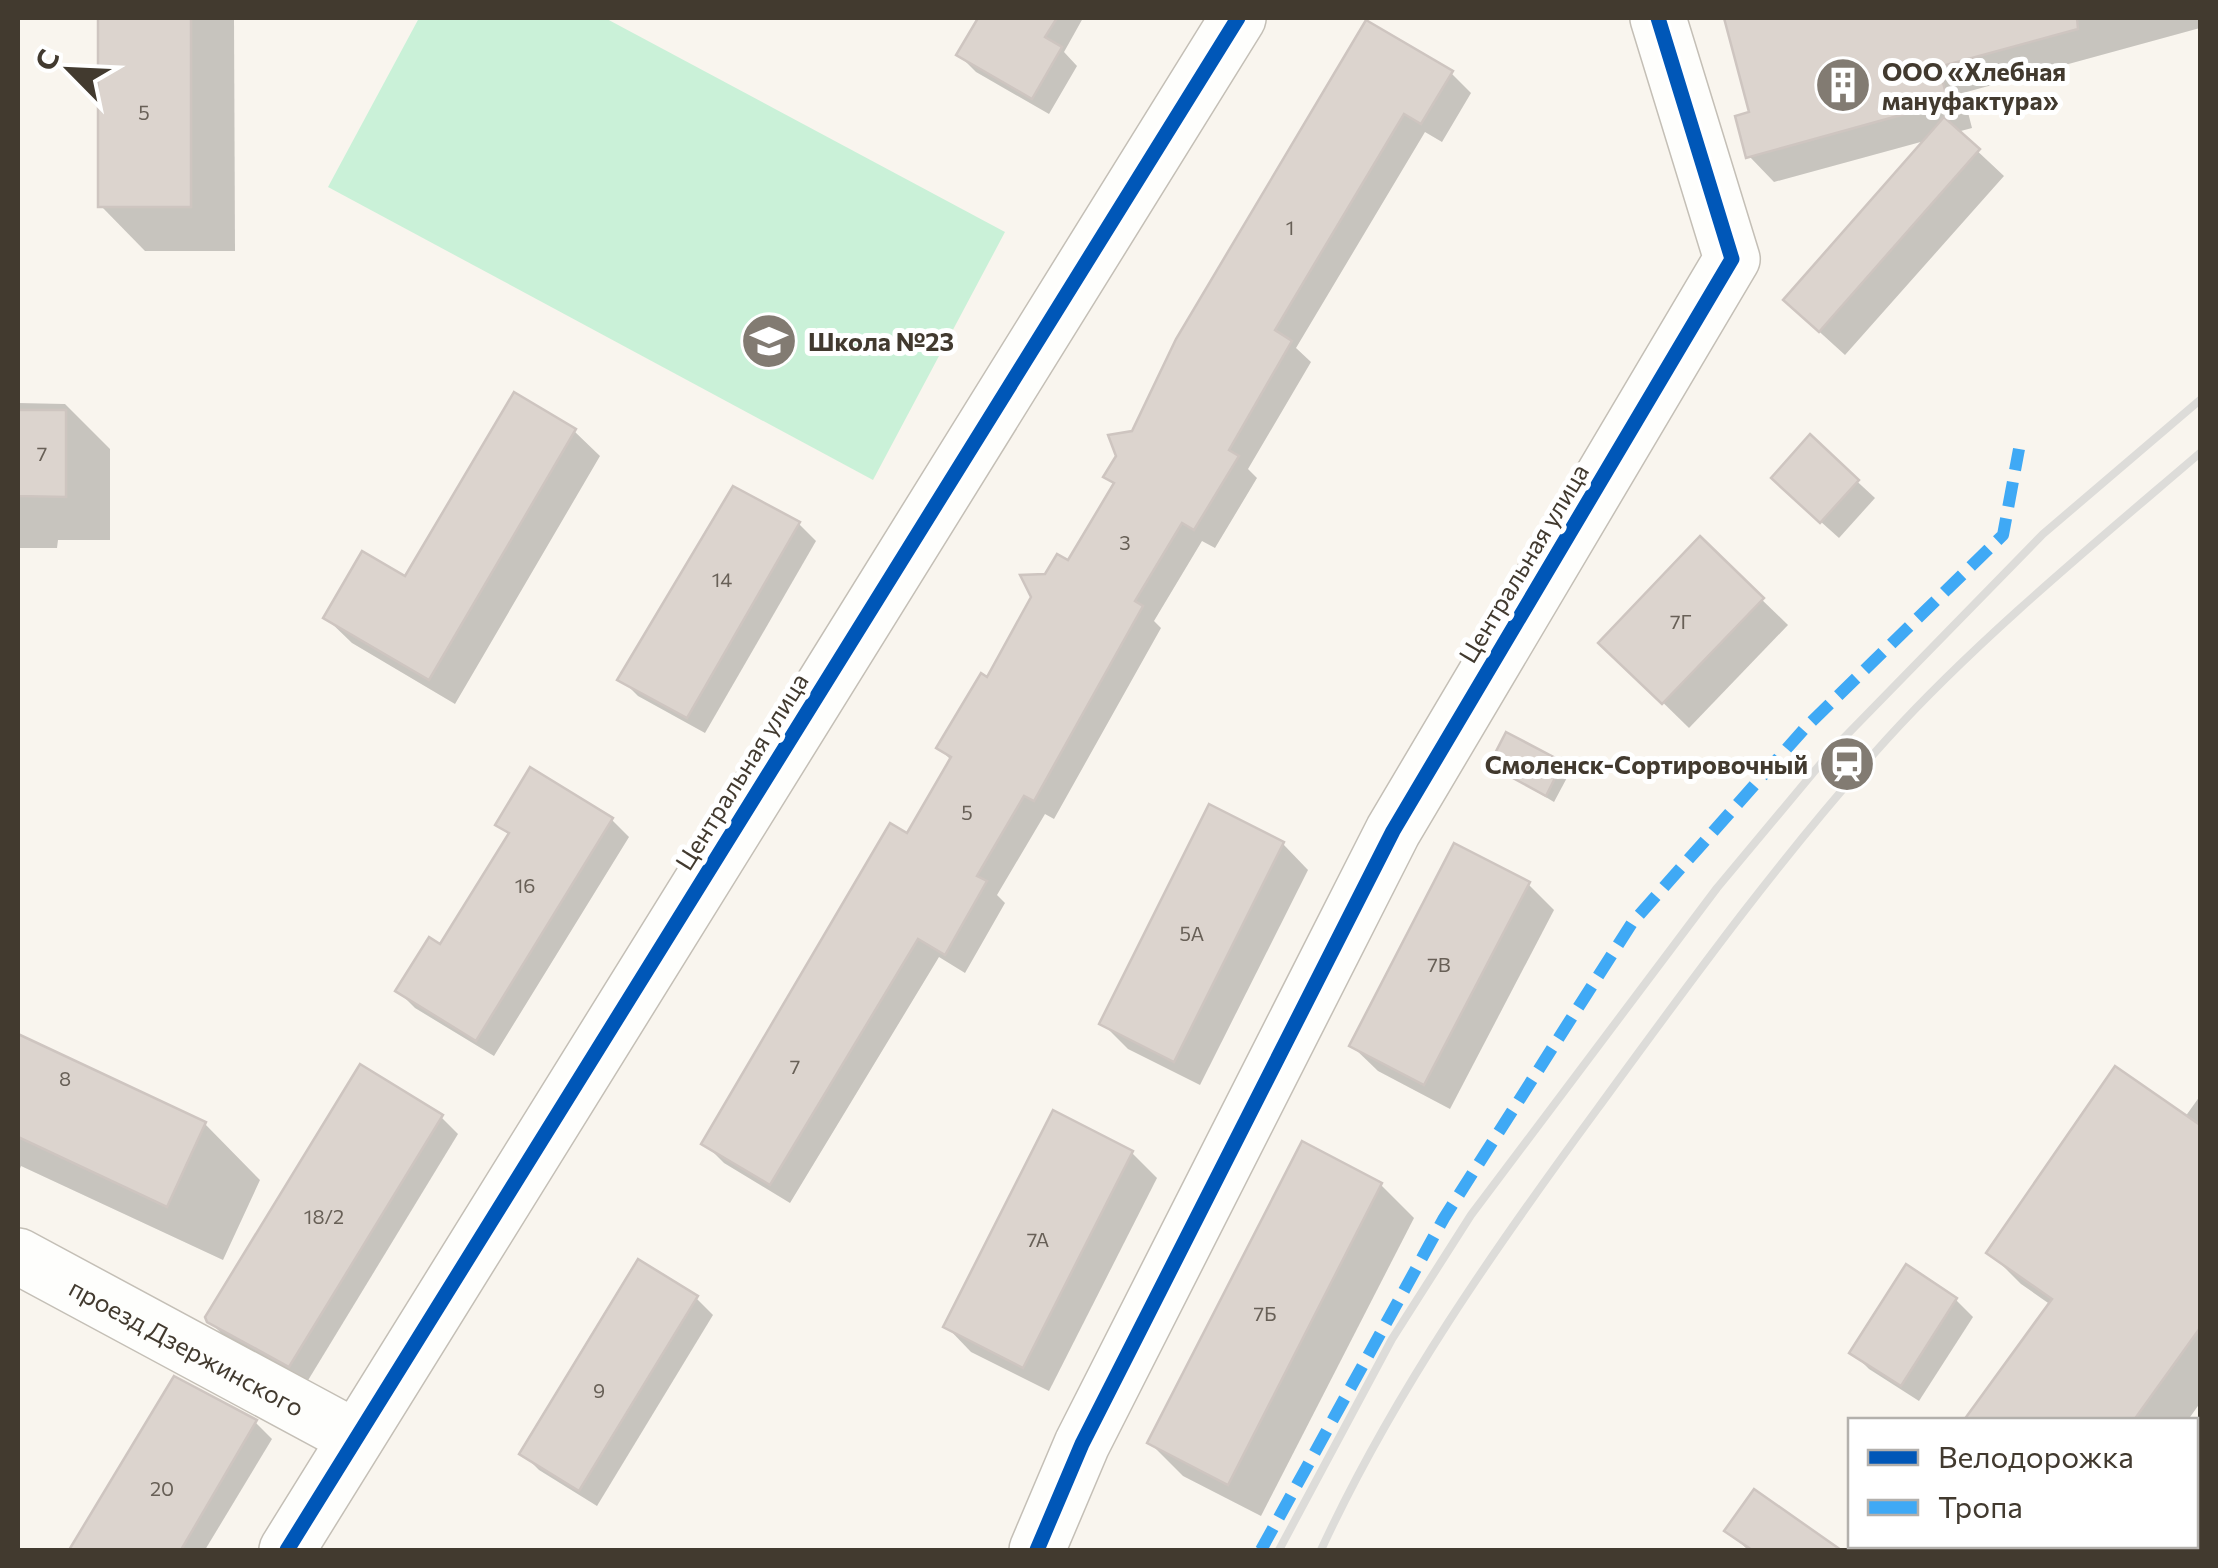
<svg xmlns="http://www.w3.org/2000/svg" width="2218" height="1568" font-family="Commissioner,sans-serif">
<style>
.green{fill:#caf1d8}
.shadow{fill:#0003}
.building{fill:#dcd4ce;stroke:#cec5c0;stroke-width:2.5}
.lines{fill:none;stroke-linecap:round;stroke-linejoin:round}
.minor-casing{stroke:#c4bfb6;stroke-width:58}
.minor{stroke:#fefefc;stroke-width:55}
.rail{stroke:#dddcd9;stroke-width:8}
.quiet{stroke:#3fa9f5;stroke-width:12;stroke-dasharray:25 12;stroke-linecap:butt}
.cycleway-casing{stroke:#fff;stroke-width:21}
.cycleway{stroke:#0057b8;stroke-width:15}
.labels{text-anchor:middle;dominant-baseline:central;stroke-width:10;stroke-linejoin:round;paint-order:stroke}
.number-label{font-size:20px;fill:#686057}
.poi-label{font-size:25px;font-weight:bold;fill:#423a2f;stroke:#fff;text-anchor:start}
.street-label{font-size:25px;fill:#423a2f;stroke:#fff}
</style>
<rect width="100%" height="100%" fill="#f9f5ee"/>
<path class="green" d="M 419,18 L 605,18 L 1005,232 L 873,480 L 328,187 Z"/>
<g class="shadow">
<path d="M 100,18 L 234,18 L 235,251 L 145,251 L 101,206 Z"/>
<path d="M 981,18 L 1083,18 L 1064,52 L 1077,66 L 1049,114 L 976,72 L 959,55 Z"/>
<path d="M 1726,18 L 2200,18 L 2200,28 L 1963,93 L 1972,128 L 1957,132 L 2004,176 L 1845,355 L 1812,325 L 1928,140 L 1774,182 L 1749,156 L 1753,114 Z"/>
<path d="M 1366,23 L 1451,73 L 1471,93 L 1442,142 L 1425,132 L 1296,348 L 1311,362 L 1248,469 L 1257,478 L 1215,548 L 1202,541 L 1154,621 L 1161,628 L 1054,819 L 1045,814 L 997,895 L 1005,903 L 965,973 L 939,957 L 790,1203 L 724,1163 L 704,1143 L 908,836 L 952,761 L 939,748 L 988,680 L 1046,576 L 1069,564 L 1116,486 L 1107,477 Z"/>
<path d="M 18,403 L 65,404 L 110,449 L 110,540 L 58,540 L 57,548 L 18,548 Z"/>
<path d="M 574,431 L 600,456 L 455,704 L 352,643 L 326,618 L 406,580 Z"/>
<path d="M 1810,438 L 1875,498 L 1839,538 L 1791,495 Z"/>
<path d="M 799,524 L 816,541 L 705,733 L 638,696 L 621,679 Z"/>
<path d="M 1700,540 L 1788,625 L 1689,728 L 1602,643 Z"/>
<path d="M 1562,764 L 1570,772 L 1554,802 L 1492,765 Z"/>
<path d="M 531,771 L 612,820 L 629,837 L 494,1056 L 415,1008 L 398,991 L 441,947 L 510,836 L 498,824 Z"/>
<path d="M 1283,844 L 1308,870 L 1200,1085 L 1128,1049 L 1102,1023 Z"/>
<path d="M 1528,884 L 1554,910 L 1450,1109 L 1378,1071 L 1352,1046 Z"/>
<path d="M 18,1037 L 205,1124 L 260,1180 L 223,1260 L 21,1166 L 18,1174 Z"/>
<path d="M 2200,1096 L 2200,1403 L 2188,1420 L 1968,1420 L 2051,1305 L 2021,1284 L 1989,1252 L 2185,1117 Z"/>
<path d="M 441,1117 L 458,1134 L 307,1382 L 227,1339 L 209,1321 Z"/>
<path d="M 1132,1153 L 1157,1178 L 1049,1391 L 971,1352 L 946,1326 Z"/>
<path d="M 1381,1185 L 1414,1218 L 1261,1516 L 1183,1476 L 1150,1443 Z"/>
<path d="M 696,1298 L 713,1315 L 597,1506 L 539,1470 L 522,1453 Z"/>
<path d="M 1956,1300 L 1973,1317 L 1919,1401 L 1869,1369 L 1852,1352 Z"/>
<path d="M 175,1379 L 255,1422 L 272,1439 L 205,1550 L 72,1550 Z"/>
<path d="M 1808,1530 L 1829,1550 L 1748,1550 L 1728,1531 Z"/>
<path d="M 1878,1546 L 2099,1546 L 2095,1550 L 1883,1550 Z"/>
</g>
<g class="building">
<rect x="98" y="18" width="93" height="189"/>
<path d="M 978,18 L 1057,18 L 1045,37 L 1062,47 L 1032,99 L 956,55 Z"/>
<path d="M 1724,18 L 2077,18 L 2078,29 L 1939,67 L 1948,102 L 1746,158 L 1735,116 L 1749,112 Z"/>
<path d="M 1366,20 L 1453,71 L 1421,124 L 1404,114 L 1275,330 L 1292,341 L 1229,450 L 1239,456 L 1194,530 L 1182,523 L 1135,601 L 1143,606 L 1034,801 L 1024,796 L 977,876 L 987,881 L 945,955 L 918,939 L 770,1185 L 701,1144 L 890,823 L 907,833 L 951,757 L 936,748 L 981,673 L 987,677 L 1031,597 L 1020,575 L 1045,574 L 1057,554 L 1068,560 L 1114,483 L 1103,477 L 1116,456 L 1108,435 L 1132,431 L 1176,339 Z"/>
<path d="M 1944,117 L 1980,149 L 1819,332 L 1783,300 Z"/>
<path d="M 514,392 L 576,429 L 429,680 L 323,618 L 362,551 L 405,576 Z"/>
<path d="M 18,410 L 66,410 L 66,497 L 18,496 Z"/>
<path d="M 1810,434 L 1859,480 L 1820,523 L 1771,478 Z"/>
<path d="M 733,486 L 800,522 L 687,718 L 617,680 Z"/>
<path d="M 1700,536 L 1764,598 L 1662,704 L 1598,643 Z"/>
<path d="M 1506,732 L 1563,762 L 1546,796 L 1489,765 Z"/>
<path d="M 530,767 L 613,818 L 476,1041 L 395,991 L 429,937 L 440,944 L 509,833 L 495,825 Z"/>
<path d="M 1209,804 L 1284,842 L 1174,1062 L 1099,1024 Z"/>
<path d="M 1454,843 L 1530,882 L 1424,1085 L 1349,1046 Z"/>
<path d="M 18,1034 L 206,1122 L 167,1207 L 18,1137 Z"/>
<path d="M 360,1064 L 443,1115 L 289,1367 L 207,1322 L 205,1317 Z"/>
<path d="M 2115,1066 L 2200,1125 L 2200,1328 L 2134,1420 L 1964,1420 L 2052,1299 L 1986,1253 Z"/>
<path d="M 1053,1110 L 1133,1151 L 1023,1368 L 943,1327 Z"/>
<path d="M 1302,1141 L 1382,1183 L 1228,1485 L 1147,1443 Z"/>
<path d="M 638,1259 L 698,1296 L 579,1491 L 519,1454 Z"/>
<path d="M 1906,1264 L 1957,1298 L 1901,1386 L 1849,1353 Z"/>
<path d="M 174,1376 L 257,1420 L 181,1550 L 69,1550 Z"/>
<path d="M 1754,1489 L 1841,1550 L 1752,1550 L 1724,1531 Z"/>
</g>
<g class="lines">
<g class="minor-casing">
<g id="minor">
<path id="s1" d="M 18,1256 L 356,1438"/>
<path d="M 287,1550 L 1238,18"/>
<path d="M 1037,1550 L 1082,1444 L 1393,831 L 1732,259 L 1658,18"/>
</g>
</g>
<use href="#minor" class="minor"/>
<g class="rail">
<path d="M 1279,1550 L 1392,1339 L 1471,1215 L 1717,888 L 1833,749 L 2043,534 L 2200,400"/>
<path d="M 1321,1550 C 1394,1392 1495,1248 1598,1108 C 1690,982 1782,855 1887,739 C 1979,638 2096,542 2200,453"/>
</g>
<path class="quiet" d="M 1261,1550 L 1444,1218 L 1632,923 L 1805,728 L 2003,535 L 2019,449"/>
<g class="cycleway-casing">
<g id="cycleway">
<path d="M 287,1550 L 1238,18"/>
<path d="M 1037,1550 L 1082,1444 L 1393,831 L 1732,259 L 1658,18"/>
</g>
</g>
<use href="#cycleway" class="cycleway"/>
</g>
<defs>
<g id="building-disc" transform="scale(2.875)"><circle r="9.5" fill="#827b72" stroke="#fff"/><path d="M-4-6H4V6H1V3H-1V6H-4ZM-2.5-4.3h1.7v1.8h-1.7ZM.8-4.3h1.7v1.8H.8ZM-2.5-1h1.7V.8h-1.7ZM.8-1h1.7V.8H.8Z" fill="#fff"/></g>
<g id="school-disc" transform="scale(2.875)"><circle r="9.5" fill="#827b72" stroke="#fff"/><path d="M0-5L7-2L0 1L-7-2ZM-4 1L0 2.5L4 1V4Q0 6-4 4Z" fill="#fff"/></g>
<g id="station-disc" transform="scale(2.875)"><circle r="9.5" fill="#827b72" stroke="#fff"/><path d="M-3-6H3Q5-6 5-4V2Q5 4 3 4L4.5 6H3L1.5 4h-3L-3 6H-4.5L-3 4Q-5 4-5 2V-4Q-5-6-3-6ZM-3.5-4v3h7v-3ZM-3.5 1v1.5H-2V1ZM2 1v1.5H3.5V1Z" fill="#fff"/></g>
</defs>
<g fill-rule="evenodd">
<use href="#building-disc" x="1843" y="85"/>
<use href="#school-disc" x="769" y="341"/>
<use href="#station-disc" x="1847" y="764"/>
</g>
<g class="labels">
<g class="number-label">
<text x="144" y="112">5</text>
<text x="1290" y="227">1</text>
<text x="42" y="453">7</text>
<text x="1125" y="542">3</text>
<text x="722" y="579">14</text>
<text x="1681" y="621">7Г</text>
<text x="967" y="812">5</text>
<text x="525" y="885">16</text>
<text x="1192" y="933">5А</text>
<text x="1439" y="964">7В</text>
<text x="795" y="1066">7</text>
<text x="65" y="1078">8</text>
<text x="324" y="1216">18/2</text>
<text x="1038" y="1239">7А</text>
<text x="1265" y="1313">7Б</text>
<text x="599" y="1390">9</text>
<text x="162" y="1488">20</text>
</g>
<g class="poi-label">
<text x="1882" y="71">ООО «Хлебная<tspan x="1882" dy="29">мануфактура»</tspan></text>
<text x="808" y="341">Школа №23</text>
<text x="1808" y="764" text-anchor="end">Смоленск-Сортировочный</text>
</g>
<g class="street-label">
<text transform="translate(1523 563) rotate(-59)">Центральная улица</text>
<text transform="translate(741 771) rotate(-58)">Центральная улица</text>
<text stroke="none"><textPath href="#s1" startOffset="192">проезд Дзержинского</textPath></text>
</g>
</g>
<rect width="2218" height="1568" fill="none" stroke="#423a2f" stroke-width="40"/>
<rect x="1848" y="1418" width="350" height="130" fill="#ffffff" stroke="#b3b0ac" stroke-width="2.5"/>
<rect x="1868" y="1450" width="50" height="15" fill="#0057b8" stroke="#b3b0ac" stroke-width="2.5"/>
<text x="1938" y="1468" font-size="30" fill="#423a2f">Велодорожка</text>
<rect x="1868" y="1500" width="50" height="15" fill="#3fa9f5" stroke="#b3b0ac" stroke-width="2.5"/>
<text x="1938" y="1518" font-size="30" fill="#423a2f">Тропа</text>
<g transform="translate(70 70) rotate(294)" stroke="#ffffff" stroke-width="8" paint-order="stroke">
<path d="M0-8L18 38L0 25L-18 38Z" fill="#423a2f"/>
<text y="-15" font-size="28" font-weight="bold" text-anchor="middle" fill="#423a2f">С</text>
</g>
</svg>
